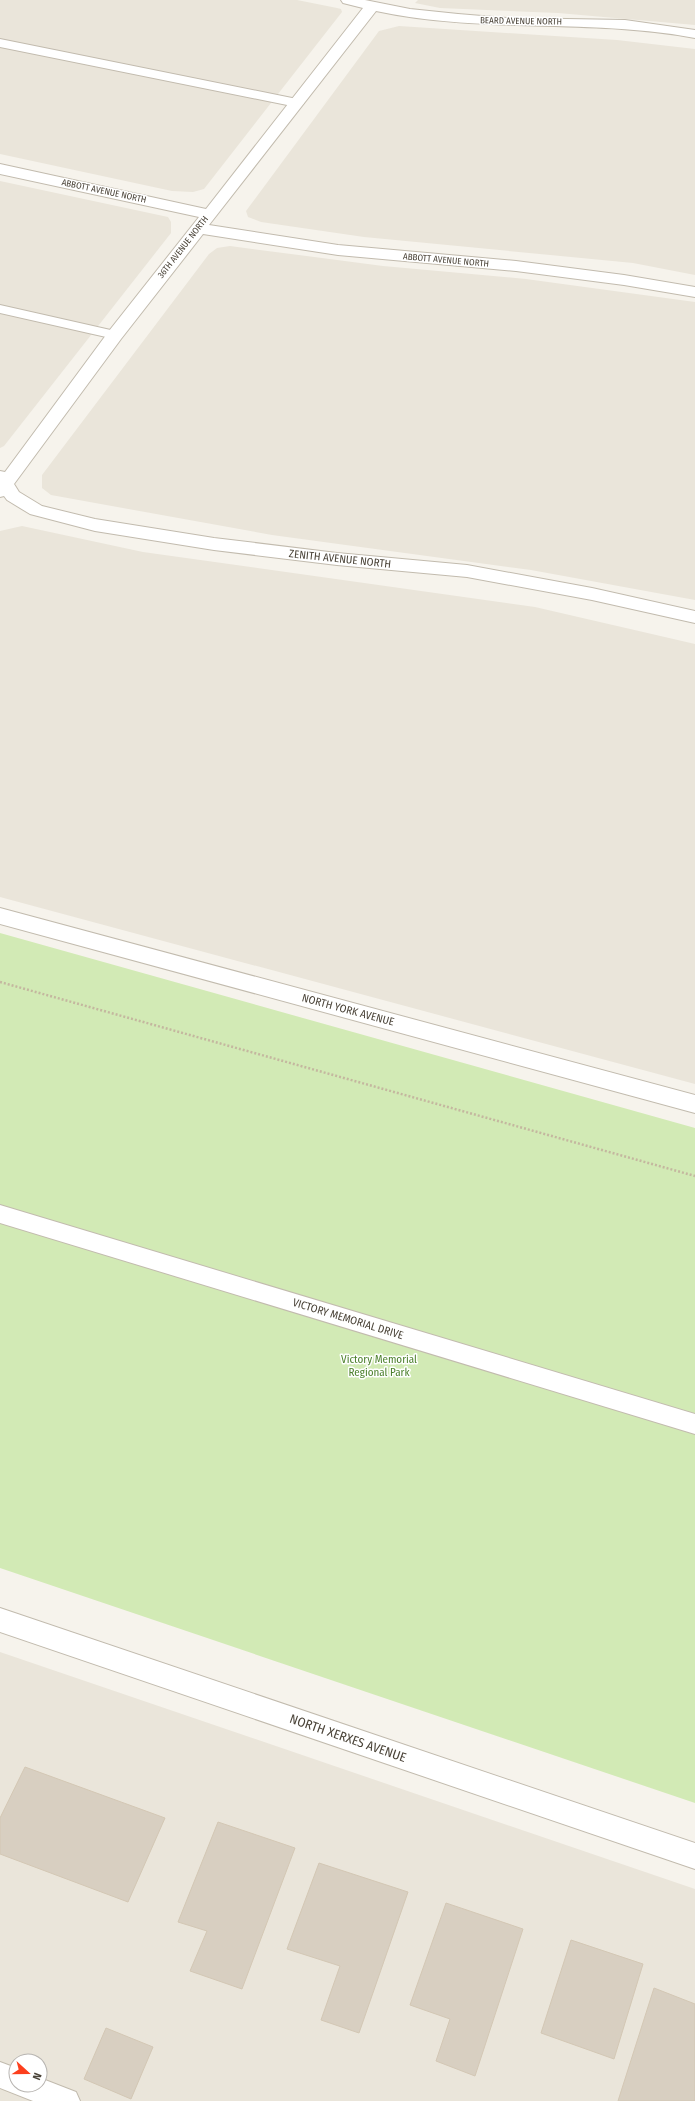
<svg xmlns="http://www.w3.org/2000/svg" width="695" height="2101" font-family="'Fira Sans Condensed',sans-serif">
<style>
.residential{fill:#eae5da;fill-rule:evenodd}
.green{fill:#d2eab5}
.building{fill:#d8cfc1;stroke:#d3c7b4}
.lines{fill:none;stroke-linecap:round;stroke-linejoin:round}
.service-casing{stroke:#c2bbae;stroke-width:2}
.minor-casing{stroke:#c2bbae;stroke-width:2}
.tertiary-casing{stroke:#c2bbae;stroke-width:2}
.path{stroke:#c4b79f;stroke-width:2.5;stroke-dasharray:2 2;stroke-linecap:butt}
.service{fill:#fff;fill-rule:evenodd}
.minor{fill:#fff;fill-rule:evenodd}
.tertiary{fill:#fff;fill-rule:evenodd}
.labels{text-anchor:middle;dominant-baseline:central;stroke-width:3;stroke-linejoin:round;paint-order:stroke}
.far-street-label{font-size:9px;fill:#4b4439;stroke:#fff}
.street-label{font-size:11px;fill:#4b4439;stroke:#fff}
.park-label{font-size:11px;fill:#4a7f2a;stroke:#fff}
.near-street-label{font-size:13px;fill:#4b4439;stroke:#fff}
</style>
<rect width="100%" height="100%" fill="#f6f3ec"/>
<g class="residential">
<path d="M 0,0 L 297,0 L 337,8 L 341,9 L 342,12 L 204,189 L 193,192 L 172,191 L 0,154 Z"/>
<path d="M 418,0 L 695,0 L 695,25 L 558,13 L 440,8 L 415,3 Z"/>
<path d="M 399,26 L 617,40 L 695,49 L 695,275 L 633,263 L 364,237 L 261,222 L 248,217 L 246,211 L 379,31 Z"/>
<path d="M 0,181 L 168,217 L 171,222 L 171,233 L 4,446 L 0,448 Z"/>
<path d="M 230,246 L 383,266 L 526,279 L 695,302 L 695,600 L 531,570 L 272,535 L 51,495 L 42,488 L 42,475 L 209,254 L 217,248 Z"/>
<path d="M 22,526 L 143,552 L 535,607 L 695,644 L 695,1084 L 0,897 L 0,531 Z"/>
<path d="M 0,1652 L 695,1889 L 695,2101 L 0,2101 ZM 16,2061 L 40,2061 L 40,2085 L 16,2085 Z"/>
</g>
<path class="green" d="M 0,933 L 695,1128 L 695,1803 L 0,1568 Z"/>
<g class="building">
<path d="M 25,1767 L 165,1818 L 128,1902 L 0,1854 L 0,1818 Z"/>
<path d="M 218,1822 L 295,1848 L 242,1989 L 190,1971 L 207,1931 L 178,1922 Z"/>
<path d="M 319,1863 L 408,1892 L 359,2033 L 321,2020 L 340,1966 L 287,1949 Z"/>
<path d="M 446,1903 L 523,1929 L 475,2076 L 436,2061 L 450,2019 L 410,2005 Z"/>
<path d="M 571,1940 L 643,1964 L 614,2059 L 541,2033 Z"/>
<path d="M 654,1988 L 695,2004 L 695,2101 L 618,2101 Z"/>
<path d="M 106,2028 L 153,2047 L 131,2099 L 84,2079 Z"/>
</g>
<g class="lines">
<g class="service-casing">
<g id="service">
<path d="M 0,39 L 297,99 L 304,103 L 297,107 L 0,47 Z"/>
<path d="M 0,305 L 115,331 L 120,332 L 122,335 L 120,338 L 115,339 L 0,313 Z"/>
<path d="M 0,2062 L 16,2068 L 16,2085 L 40,2085 L 40,2078 L 76,2092 L 80,2101 L 33,2101 L 0,2088 Z"/>
</g>
</g>
<g class="minor-casing">
<g id="minor">
<path d="M 341,0 L 365,0 L 410,9 L 458,14 L 506,18 L 625,20 L 695,30 L 695,38 C 590,18 482,34 376,11 L 209,225 L 338,245 L 516,261 L 624,275 L 695,287 L 695,297 L 624,285 L 516,271 L 338,255 L 203,234 L 121,339 L 14,484 L 19,492 L 42,506 L 95,519 L 214,538 L 337,553 L 467,565 L 592,588 L 695,611 L 695,623 L 592,600 L 467,577 L 337,565 L 214,550 L 95,531 L 30,514 L 7,500 L 4,496 L 0,497 L 0,471 L 5,472 L 109,331 L 199,217 L 0,174 L 0,164 L 206,209 L 363,8 L 343,3 Z"/>
<path d="M 0,908 L 695,1095 L 695,1113 L 0,924 Z"/>
<path d="M 0,1608 L 695,1843 L 695,1869 L 0,1632 Z"/>
</g>
</g>
<g class="tertiary-casing">
<path id="tertiary" d="M 0,1205 L 695,1414 L 695,1434 L 0,1223 Z"/>
</g>
<path class="path" d="M 0,982 L 695,1176"/>
<use href="#service" class="service"/>
<use href="#minor" class="minor"/>
<use href="#tertiary" class="tertiary"/>
</g>
<g class="labels">
<g class="far-street-label">
<text transform="translate(521 21) rotate(1)">BEARD AVENUE NORTH</text>
<text transform="translate(104 191) rotate(12)">ABBOTT AVENUE NORTH</text>
<text transform="translate(183 247) rotate(-52)">36TH AVENUE NORTH</text>
<text transform="translate(446 260) rotate(5)">ABBOTT AVENUE NORTH</text>
</g>
<g class="street-label">
<text transform="translate(340 559) rotate(6)">ZENITH AVENUE NORTH</text>
<text transform="translate(348 1010) rotate(15)">NORTH YORK AVENUE</text>
<text transform="translate(348 1319) rotate(17)">VICTORY MEMORIAL DRIVE</text>
</g>
<g class="park-label">
<text x="379" y="1359">Victory Memorial<tspan x="379" dy="13">Regional Park</tspan></text>
</g>
<g class="near-street-label">
<text transform="translate(348 1738) rotate(19)">NORTH XERXES AVENUE</text>
</g>
</g>
<g transform="translate(28 2073) rotate(111)"><circle r="19" fill="#ffffff" stroke="#b7b4b0"/>
<path d="M0-3L7 15L0 10L-7 15Z" fill="#fc3f1d"/>
<text y="-6" font-size="11" font-weight="bold" text-anchor="middle" fill="#4b4439">N</text>
</g>
</svg>
